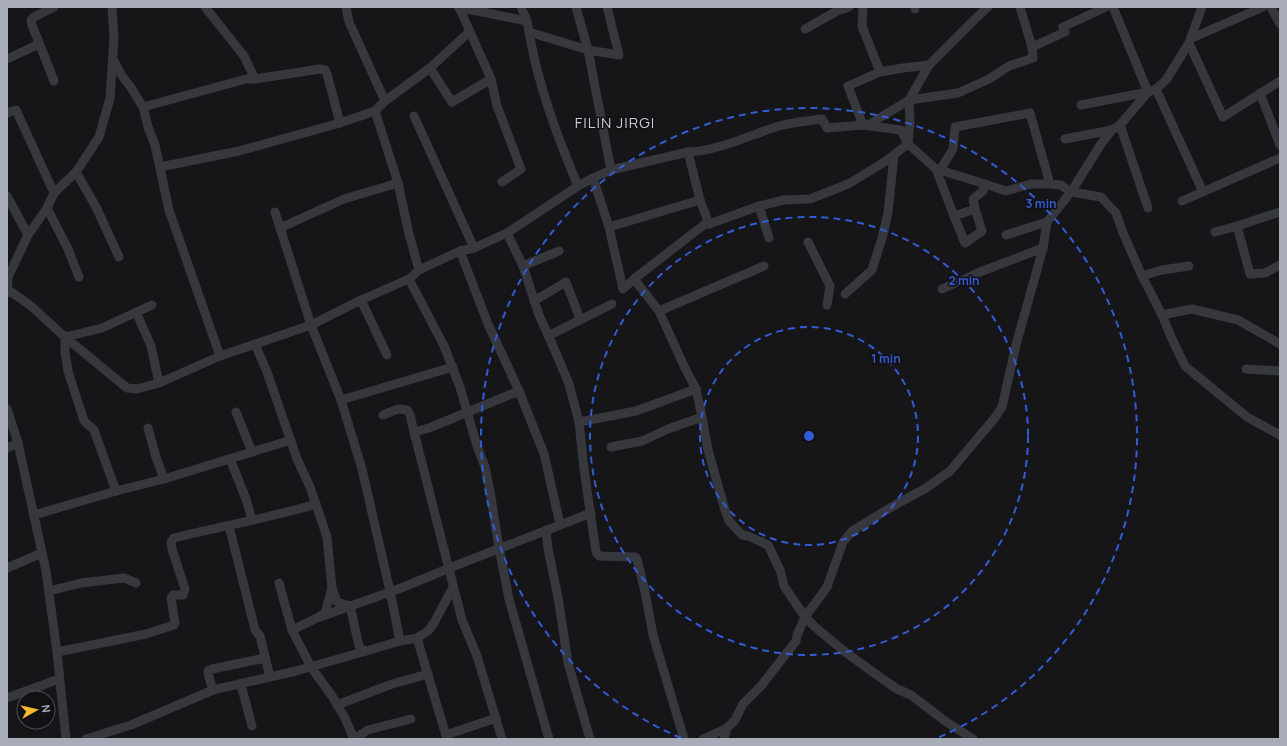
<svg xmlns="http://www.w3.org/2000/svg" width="1287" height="746" font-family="Manrope,sans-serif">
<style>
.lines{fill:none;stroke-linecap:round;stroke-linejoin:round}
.street{stroke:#37383d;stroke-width:9}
.ring{fill:none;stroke:#325cd3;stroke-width:2;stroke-dasharray:7 5}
.labels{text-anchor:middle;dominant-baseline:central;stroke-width:3;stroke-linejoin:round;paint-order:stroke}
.neighbourhood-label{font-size:15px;letter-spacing:1px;fill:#c9ccd4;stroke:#111113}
.centre{fill:#325cd3;stroke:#111113;stroke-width:2}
.ring-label{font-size:12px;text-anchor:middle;font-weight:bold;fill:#325cd3;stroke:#111113;stroke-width:3;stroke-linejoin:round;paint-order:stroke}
</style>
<rect width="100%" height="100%" fill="#161618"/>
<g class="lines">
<g class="street">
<path d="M 54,7 L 34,17 L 31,20 L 32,25 L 54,81"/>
<path d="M 205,7 L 244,56 L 255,79"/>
<path d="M 346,7 L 349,22 L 385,101"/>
<path d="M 458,7 L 527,21 L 529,32 L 588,50 L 619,55 L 607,7"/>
<path d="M 459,7 L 491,79 L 497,106 L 521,169 L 502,182"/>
<path d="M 521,7 L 527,21"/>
<path d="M 576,7 L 588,50 L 611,170"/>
<path d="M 863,7 L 862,26 L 880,72"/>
<path d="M 1271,7 L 1280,24"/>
<path d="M 915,9 L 915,7"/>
<path d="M 805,29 L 837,11 L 849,7"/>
<path d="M 529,32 C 538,85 557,136 578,186"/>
<path d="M 1192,38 L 1263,7"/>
<path d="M 1189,43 L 1223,117 L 1280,81"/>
<path d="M 1032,47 L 1065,32 L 1063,27 L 1106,7"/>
<path d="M 7,59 L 39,44"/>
<path d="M 113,59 L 122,76 L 130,86 L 143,107 L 148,127 L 155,145 L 169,210 L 220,356"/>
<path d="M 430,68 L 452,102 L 491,79"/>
<path d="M 1156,89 L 1203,192"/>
<path d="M 1260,93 L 1280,145"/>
<path d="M 1081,105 L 1148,92 L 1113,7"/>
<path d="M 143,107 L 246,79 L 255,79 L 320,69 L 325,70 L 327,74 L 340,123"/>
<path d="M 375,111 L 398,183 L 409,234 L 419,270"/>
<path d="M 7,113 L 16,110 L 54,193"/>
<path d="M 414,116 L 474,248"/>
<path d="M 863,125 L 848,86 L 880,72 L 903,68 L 929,65"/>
<path d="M 868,125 L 909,100 L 958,93 L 989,79 L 1009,66 L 1033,58 L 1032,47 L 1020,7"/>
<path d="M 1120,125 L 1148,208"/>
<path d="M 1065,139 L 1112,130"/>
<path d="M 688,152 L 700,200 L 709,224"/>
<path d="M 160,167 L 239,151 L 340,123 L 375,111 L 385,101 L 430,68 L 469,32"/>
<path d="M 936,169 L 954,216"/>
<path d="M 76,172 L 96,207 L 119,257"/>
<path d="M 593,178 L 609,227 L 623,289 L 634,279 L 659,311 L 684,366 L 696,389 L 702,417 L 708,450 L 725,510 L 729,521 L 742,535 L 748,536 L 768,545 L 780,570 L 784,586 L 805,617 L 815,627 L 844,651 L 877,675 L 897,689 L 911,695 L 945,721 L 973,739"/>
<path d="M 1050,184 L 1030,113 L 955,127 L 953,149 L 940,170 L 985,184 L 1006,191 L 1031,184 L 1050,184 L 1061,185 L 1071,192 L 1101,197 L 1116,213 L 1123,233 L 1142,276 L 1162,315 L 1172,339 L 1185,366 L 1247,417 L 1280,435"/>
<path d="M 7,196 L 28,235"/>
<path d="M 1182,201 L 1280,158"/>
<path d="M 759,206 L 769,238"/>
<path d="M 47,208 L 68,249 L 79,277"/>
<path d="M 975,209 L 982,231 L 965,243 L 954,216 L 975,209 L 973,199 L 983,191 L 985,184"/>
<path d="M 275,212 L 311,325 L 341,400 L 362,469 L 390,591 L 400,641"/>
<path d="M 1237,226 L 1280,212"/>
<path d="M 609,227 L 700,200"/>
<path d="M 280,228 L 344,199 L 398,183"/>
<path d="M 1215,232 L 1237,226 L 1250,274 L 1265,273 L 1280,265"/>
<path d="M 507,233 L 523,266 L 539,315 L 556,353 L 569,384 L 579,422 L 584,469 L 596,552 L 599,556 L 635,557 L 637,559 L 645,592 L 653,635 L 684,739"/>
<path d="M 1006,235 L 1047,222"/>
<path d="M 808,242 L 830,286 L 827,305"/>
<path d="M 460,251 L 488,324 L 519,391 L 544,454 L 560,524"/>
<path d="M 523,266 L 559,251"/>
<path d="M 1142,276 L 1162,270 L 1189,266"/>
<path d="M 409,279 L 444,346 L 460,387 L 477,446 L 485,467 L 490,491 L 499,548 L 509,599 L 549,739"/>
<path d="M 634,279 L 705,224 L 709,224 L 759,206 L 784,200 L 810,199 L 848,184 L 883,163 L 908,144 L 910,121 L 909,100 L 929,65 L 975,19 L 988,7"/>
<path d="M 7,289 L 31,306 L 65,337 L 127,388 L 137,389 L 159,383 L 220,356 L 311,325 L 361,300 L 409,279 L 419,270 L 460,251 L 474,248 L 507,233 L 578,186 L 593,178 L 611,170 L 688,152 C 718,151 750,135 779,126 C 793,122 808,121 822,119 L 827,128 L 863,125 L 901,130 L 908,144 L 936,169 L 940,170"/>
<path d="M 942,289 L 980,272 L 1043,248"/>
<path d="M 7,293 L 8,277 L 28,235 L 47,208 L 54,193 L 76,172 L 99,137 L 110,98 L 114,38 L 112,7"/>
<path d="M 845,294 L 872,270 L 882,238 L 888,213 L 894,155"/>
<path d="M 361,300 L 387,355"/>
<path d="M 534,301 L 566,282 L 580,319"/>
<path d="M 659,311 L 764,266"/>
<path d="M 136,312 L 151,346 L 159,383"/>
<path d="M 1162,315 L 1192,309 L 1238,320 L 1280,344"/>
<path d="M 548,336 L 612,304"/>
<path d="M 255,344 L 267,372 L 297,459 L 310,487 L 327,537 L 332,588 L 325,613 L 319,617 L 292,630"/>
<path d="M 1246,369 L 1280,371"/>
<path d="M 341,400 L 453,367"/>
<path d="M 7,409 L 18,443 L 46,571 L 57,652 L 66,739"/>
<path d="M 236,412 L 252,452"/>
<path d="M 383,415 L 398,409 L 407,410 L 410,415 L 414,432"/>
<path d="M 579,422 L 636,411 L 696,389"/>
<path d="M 148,428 L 156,457 L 164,479"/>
<path d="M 611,447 L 642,441 L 668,429 L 702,417"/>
<path d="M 7,448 L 18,443"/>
<path d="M 230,459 L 246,499 L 252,520"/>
<path d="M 116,491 L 94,430 L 84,421 L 68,371 L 65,352 L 65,337 L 102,328 L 152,305"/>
<path d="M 34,515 L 116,491 L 164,479 L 291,440"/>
<path d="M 229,526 L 255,630 L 260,636 L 270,677"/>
<path d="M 546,530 L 548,549 L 558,597 L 568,663 L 590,739"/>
<path d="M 7,568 L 42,553"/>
<path d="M 279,583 L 292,630 L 311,667 L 332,696 L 345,718 L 354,739 L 368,730 L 411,719"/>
<path d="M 332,588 L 337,602 L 350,606 L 359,646 L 361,649 L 366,651 L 400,641 L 417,638 L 428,631 L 434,623 L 453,587"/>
<path d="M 49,591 L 81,583 L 124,578 L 136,583"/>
<path d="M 320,617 L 401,588 L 457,565 L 591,513"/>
<path d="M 417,638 L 447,739"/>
<path d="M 57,652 L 146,634 L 174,625 L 175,623 L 171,598 L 173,595 L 183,595 L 185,589 L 172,549 L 171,542 L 174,538 C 221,526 270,518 316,504"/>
<path d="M 241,685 L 252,726"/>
<path d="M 213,690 L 209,677 L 208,671 L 212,669 L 265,658"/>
<path d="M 7,698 L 59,679"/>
<path d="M 337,705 L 392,684 L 428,674"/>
<path d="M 446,735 L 496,718"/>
<path d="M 86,739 L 131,725 L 213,690 L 296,671 L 366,651"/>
<path d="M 502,739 L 477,656 L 462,620 L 414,432 L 429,428 L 519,391"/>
<path d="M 703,739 L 727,728"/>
<path d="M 724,739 L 727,728 L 735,720 L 743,704 L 761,686 L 796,641 L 797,635 L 805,617 L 827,587 L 843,542 L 852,531 L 895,505 L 926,488 L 950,471 L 994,419 L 1002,407 L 1016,345 L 1043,248 L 1047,222 L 1071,192 L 1101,144 L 1112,130 L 1120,125 L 1148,92 L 1156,89 L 1166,80 L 1189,43 L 1202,7"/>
</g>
</g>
<g class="ring">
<circle cx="809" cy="436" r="109"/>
<circle cx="809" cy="436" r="219"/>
<path d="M681 738A328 328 0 1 1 937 738"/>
</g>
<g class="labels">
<g class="neighbourhood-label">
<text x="615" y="122">FILIN JIRGI</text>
</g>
</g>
<circle cx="809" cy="436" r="6" class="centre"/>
<g class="ring-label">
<text x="1041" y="208">3 min</text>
<text x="964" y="285">2 min</text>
<text x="886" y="363">1 min</text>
</g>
<rect width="1287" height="746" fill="none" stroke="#a8acb9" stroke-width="16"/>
<g transform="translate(36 710) rotate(82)"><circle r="19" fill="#111113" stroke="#4d4f55"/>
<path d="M0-3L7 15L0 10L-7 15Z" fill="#f8ba2e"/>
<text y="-6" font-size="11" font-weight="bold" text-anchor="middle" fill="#a8acb9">N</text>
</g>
</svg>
